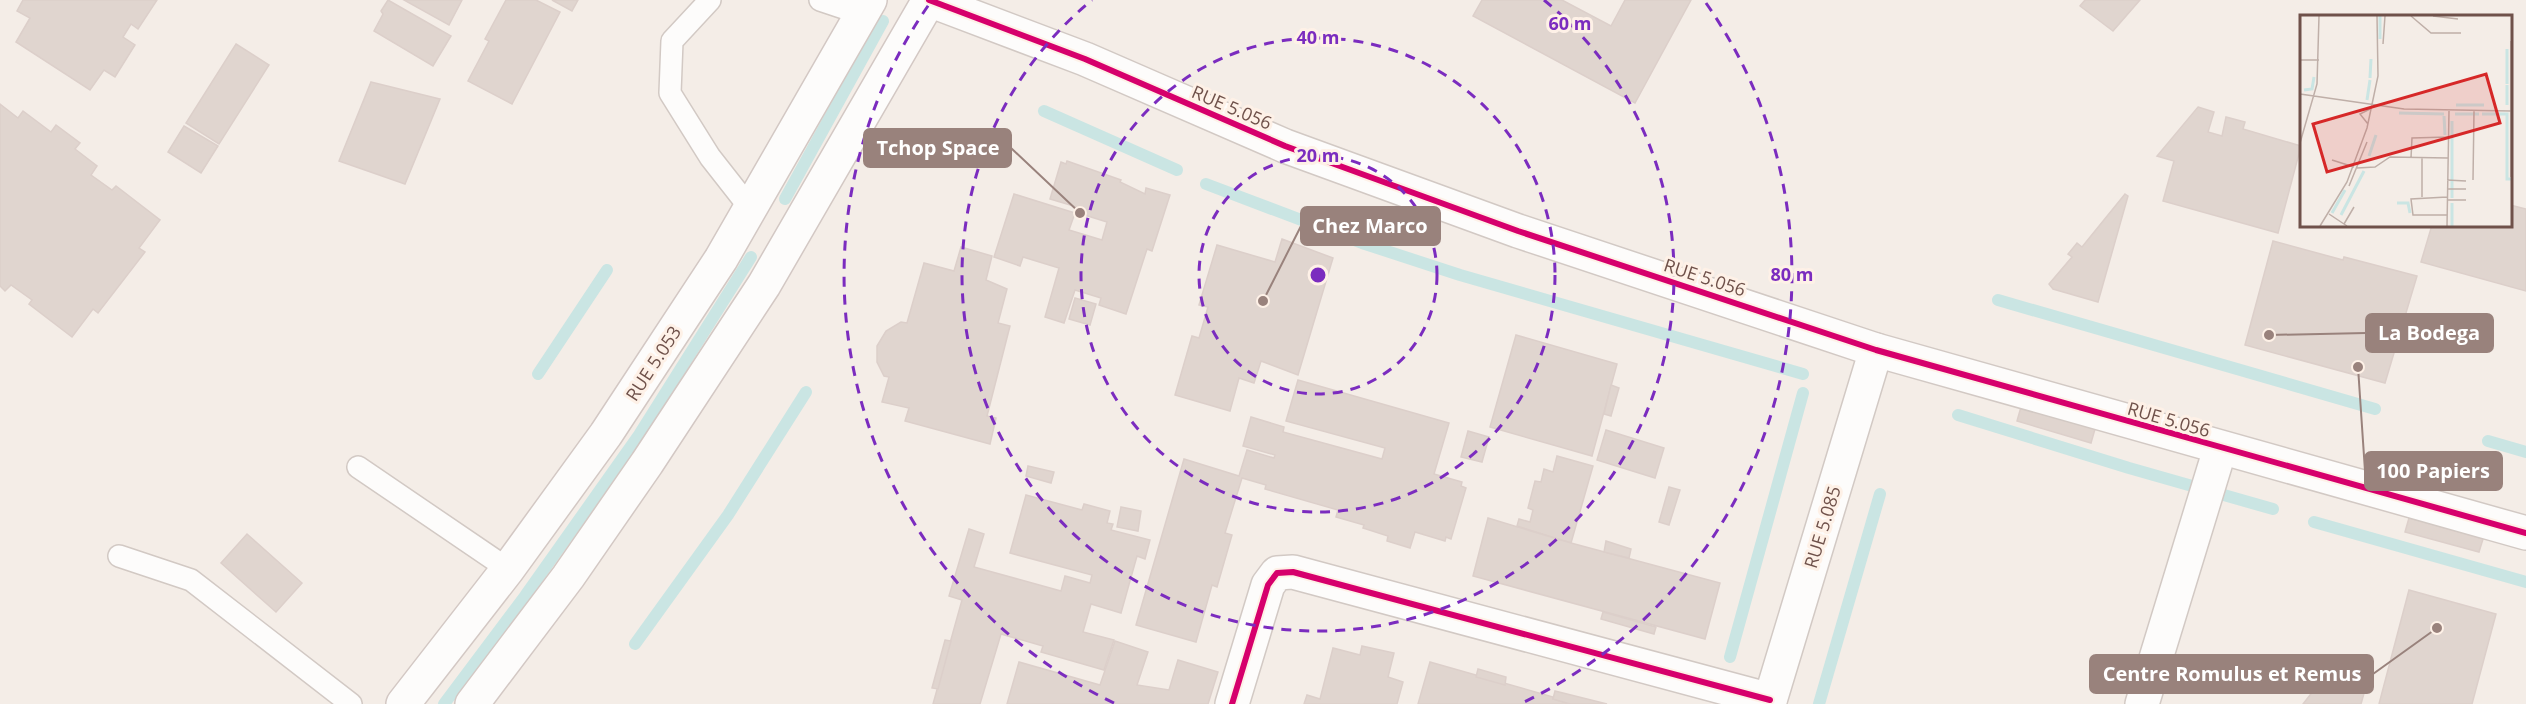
<svg xmlns="http://www.w3.org/2000/svg" width="2526" height="704" font-family="'Open Sans',sans-serif">
<style>
.lines{fill:none;stroke-linecap:round;stroke-linejoin:round}
.stream{stroke:#cae5e3;stroke-width:12}
.building{fill:#e0d5cf;stroke:#dccfca;stroke-width:1.5}
.lane-casing{stroke:#d2c9c4;stroke-width:24}
.street-casing{stroke:#d2c9c4;stroke-width:36}
.secondary-casing{stroke:#d3c8c4;stroke-width:36}
.lane{stroke:#fdfcfb;stroke-width:21}
.street{stroke:#fdfcfb;stroke-width:33}
.secondary{stroke:#fdfcfb;stroke-width:33}
.cycleway-casing{stroke:#fef1e7;stroke-width:10}
.cycleway{stroke:#d6006c;stroke-width:6}
.ring{fill:none;stroke:#7b2cbf;stroke-width:3;stroke-dasharray:10 8}
.labels{text-anchor:middle;dominant-baseline:central;stroke-width:6;stroke-linejoin:round;paint-order:stroke}
.street-label{font-size:18px;fill:#6f514a;stroke:#fef1e7}
.inset-river{fill:none;stroke:#cae5e3;stroke-width:3}
.inset-road{fill:none;stroke:#bfafa8;stroke-width:1.5}
.view{fill:#d62828;fill-opacity:0.15;stroke:#d62828;stroke-width:3}
.inset-edge{fill:none;stroke:#6f514a;stroke-width:3}
.centre{fill:#7b2cbf;stroke:#fef1e7;stroke-width:3}
.ring-label{font-size:18px;text-anchor:middle;font-weight:bold;fill:#7b2cbf;stroke:#fef1e7;stroke-width:6;stroke-linejoin:round;paint-order:stroke}
.leader{fill:none;stroke:#99827c;stroke-width:2}
.callout-dot{fill:#99827c;stroke:#fef1e7;stroke-width:2}
.callout{fill:#99827c;stroke:#99827c;stroke-width:2}
.callout-label{font-size:20px;text-anchor:middle;font-weight:bold;fill:#fff}
</style>
<rect width="100%" height="100%" fill="#f4ede7"/>
<g class="lines">
<g class="stream">
<path d="M 1044,111 L 1177,170"/>
<path d="M 1206,184 L 1362,243 L 1460,275 L 1803,374"/>
<path d="M 785,199 L 883,21"/>
<path d="M 1998,300 L 2375,409"/>
<path d="M 538,374 L 607,270"/>
<path d="M 1958,415 L 2129,468 L 2273,509"/>
<path d="M 2488,441 L 2526,452"/>
<path d="M 2314,522 L 2526,582"/>
<path d="M 635,644 L 728,515 L 806,392"/>
<path d="M 1730,657 L 1803,393"/>
<path d="M 444,704 L 525,596 L 639,435 L 751,257"/>
<path d="M 1819,704 L 1880,494"/>
</g>
</g>
<g class="building">
<path d="M 23,0 L 157,0 L 138,29 L 131,24 L 123,37 L 135,45 L 115,77 L 104,70 L 90,90 L 16,42 L 30,18 L 17,11 Z"/>
<path d="M 388,0 L 451,36 L 433,66 L 374,31 L 383,14 L 381,11 Z"/>
<path d="M 404,0 L 462,0 L 449,25 Z"/>
<path d="M 506,0 L 536,0 L 560,12 L 512,104 L 468,81 L 489,41 L 485,39 Z"/>
<path d="M 552,0 L 578,0 L 572,11 Z"/>
<path d="M 1482,0 L 1562,0 L 1611,26 L 1625,0 L 1691,0 L 1635,103 L 1473,16 Z"/>
<path d="M 2085,0 L 2140,0 L 2113,31 L 2080,6 Z"/>
<path d="M 236,44 L 269,65 L 219,144 L 186,123 Z"/>
<path d="M 371,82 L 440,99 L 405,184 L 339,161 Z"/>
<path d="M 0,104 L 18,118 L 23,111 L 51,132 L 56,125 L 80,143 L 75,149 L 97,166 L 91,175 L 112,190 L 116,186 L 160,220 L 139,248 L 145,252 L 98,313 L 93,309 L 72,337 L 29,304 L 32,300 L 11,285 L 5,291 L 0,286 Z"/>
<path d="M 2198,107 L 2214,112 L 2208,132 L 2222,136 L 2226,117 L 2245,122 L 2243,129 L 2301,146 L 2278,233 L 2163,201 L 2174,161 L 2157,156 Z"/>
<path d="M 184,126 L 218,146 L 201,173 L 168,152 Z"/>
<path d="M 1067,161 L 1121,180 L 1120,182 L 1145,194 L 1146,188 L 1170,195 L 1152,251 L 1147,249 L 1126,314 L 1099,305 L 1101,298 L 1075,290 L 1064,323 L 1045,317 L 1059,268 L 1023,257 L 1020,266 L 994,257 L 1014,194 L 1075,213 L 1069,230 L 1102,240 L 1107,222 L 1075,212 L 1077,207 L 1050,199 L 1061,162 L 1066,164 Z"/>
<path d="M 2125,194 L 2128,196 L 2098,302 L 2053,289 L 2049,284 L 2072,257 L 2068,254 L 2077,243 L 2082,247 Z"/>
<path d="M 2510,205 L 2526,209 L 2526,291 L 2421,262 L 2432,225 L 2510,225 Z"/>
<path d="M 1282,239 L 1333,258 L 1298,375 L 1261,361 L 1254,383 L 1239,378 L 1230,411 L 1175,395 L 1192,336 L 1199,338 L 1208,307 L 1199,305 L 1217,245 L 1275,262 Z"/>
<path d="M 2273,241 L 2343,260 L 2344,257 L 2417,276 L 2385,383 L 2245,345 Z"/>
<path d="M 961,247 L 992,256 L 986,280 L 1007,289 L 998,323 L 1010,326 L 987,416 L 996,418 L 990,444 L 905,421 L 909,408 L 882,402 L 889,377 L 884,376 L 877,362 L 877,346 L 886,331 L 901,322 L 907,323 L 924,263 L 954,271 Z"/>
<path d="M 1075,298 L 1096,304 L 1090,325 L 1069,319 Z"/>
<path d="M 1516,335 L 1617,364 L 1592,456 L 1490,427 Z"/>
<path d="M 1298,380 L 1449,423 L 1434,474 L 1462,482 L 1461,486 L 1466,488 L 1451,539 L 1446,537 L 1445,541 L 1415,532 L 1410,548 L 1387,541 L 1388,536 L 1363,528 L 1364,525 L 1336,517 L 1338,510 L 1265,489 L 1266,485 L 1242,478 L 1225,533 L 1232,535 L 1217,587 L 1212,585 L 1196,642 L 1136,625 L 1184,459 L 1239,476 L 1247,450 L 1274,458 L 1275,455 L 1243,446 L 1251,417 L 1284,427 L 1283,432 L 1382,459 L 1385,448 L 1286,421 Z"/>
<path d="M 1611,385 L 1619,388 L 1611,416 L 1604,414 Z"/>
<path d="M 2021,407 L 2095,429 L 2091,443 L 2017,421 Z"/>
<path d="M 1606,430 L 1664,448 L 1655,478 L 1597,460 Z"/>
<path d="M 1468,431 L 1489,437 L 1482,462 L 1461,457 Z"/>
<path d="M 1557,456 L 1593,466 L 1571,543 L 1517,526 L 1519,519 L 1530,522 L 1533,510 L 1528,508 L 1535,481 L 1541,482 L 1544,469 L 1553,472 Z"/>
<path d="M 1028,466 L 1054,472 L 1051,483 L 1026,476 Z"/>
<path d="M 1669,487 L 1680,490 L 1669,525 L 1659,522 Z"/>
<path d="M 1026,495 L 1082,510 L 1084,504 L 1110,511 L 1107,523 L 1113,524 L 1111,530 L 1150,540 L 1145,559 L 1137,556 L 1121,613 L 1091,604 L 1083,632 L 1114,640 L 1104,670 L 1041,652 L 1043,646 L 1001,634 L 980,704 L 933,704 L 962,600 L 949,596 L 969,529 L 984,534 L 974,567 L 1061,591 L 1065,576 L 1090,583 L 1092,575 L 1010,553 Z"/>
<path d="M 1121,507 L 1141,511 L 1138,531 L 1117,527 Z"/>
<path d="M 1488,518 L 1571,543 L 1720,583 L 1705,639 L 1473,576 Z"/>
<path d="M 2409,518 L 2483,539 L 2479,552 L 2405,532 Z"/>
<path d="M 247,534 L 302,583 L 276,612 L 221,563 Z"/>
<path d="M 1606,541 L 1631,549 L 1629,558 L 1604,552 Z"/>
<path d="M 2409,590 L 2496,614 L 2472,704 L 2379,704 Z"/>
<path d="M 1603,612 L 1656,627 L 1654,634 L 1601,619 Z"/>
<path d="M 945,640 L 951,641 L 938,689 L 932,688 Z"/>
<path d="M 1115,641 L 1148,652 L 1137,685 L 1169,690 L 1178,660 L 1218,672 L 1208,704 L 1007,704 L 1019,662 L 1100,685 Z"/>
<path d="M 1362,646 L 1394,653 L 1388,677 L 1403,682 L 1397,704 L 1304,704 L 1307,695 L 1320,699 L 1333,648 L 1360,655 Z"/>
<path d="M 2322,659 L 2370,672 L 2361,704 L 2303,704 L 2314,690 Z"/>
<path d="M 1430,662 L 1553,697 L 1553,699 L 1570,704 L 1418,704 Z"/>
<path d="M 1478,669 L 1506,677 L 1505,685 L 1476,677 Z"/>
<path d="M 1555,691 L 1607,704 L 1570,704 L 1553,699 Z"/>
</g>
<g class="lines">
<g class="lane-casing">
<g id="lane">
<path d="M 710,0 L 672,41 L 670,93 L 710,157 L 750,208"/>
<path d="M 820,0 L 862,14"/>
<path d="M 358,467 L 508,569"/>
<path d="M 119,556 L 191,580 L 351,704"/>
</g>
</g>
<g class="street-casing">
<g id="street">
<path d="M 929,0 L 1085,59 L 1285,146 L 1518,231 L 1876,350 L 2526,533"/>
<path d="M 1232,704 L 1268,585 L 1277,573 L 1293,572 L 1770,700"/>
<path d="M 1769,704 L 1876,350"/>
<path d="M 2142,704 L 2220,449"/>
</g>
</g>
<g class="secondary-casing">
<g id="secondary">
<path d="M 403,704 L 508,569 L 606,434 L 721,259 L 870,0"/>
<path d="M 472,704 L 568,577 L 647,463 L 764,285 L 929,0"/>
</g>
</g>
<use href="#lane" class="lane"/>
<use href="#street" class="street"/>
<use href="#secondary" class="secondary"/>
<g class="cycleway-casing">
<g id="cycleway">
<path d="M 929,0 L 1085,59 L 1285,146 L 1518,231 L 1876,350 L 2526,533"/>
<path d="M 1232,704 L 1268,585 L 1277,573 L 1293,572 L 1770,700"/>
</g>
</g>
<use href="#cycleway" class="cycleway"/>
</g>
<g class="ring">
<circle cx="1318" cy="275" r="119"/>
<circle cx="1318" cy="275" r="237"/>
<path d="M1544 0A356 356 0 1 1 1092 0"/>
<path d="M1114 703A474 474 0 0 1 930 3M1706 3A474 474 0 0 1 1522 703"/>
</g>
<g class="labels">
<g class="street-label">
<text transform="translate(1232 107) rotate(23)">RUE 5.056</text>
<text transform="translate(1705 277) rotate(18)">RUE 5.056</text>
<text transform="translate(653 363) rotate(-57)">RUE 5.053</text>
<text transform="translate(2169 419) rotate(16)">RUE 5.056</text>
<text transform="translate(1822 527) rotate(-73)">RUE 5.085</text>
</g>
</g>
<g transform="translate(2300 15)">
<rect width="212" height="212" fill="#f4ede7"/>
<path class="inset-river" d="M 80,24 L 80,1M 207,34 L 207,69M 70,63 L 71,44M 207,70 L 207,90M 4,75 L 12,74 L 14,62M 67,85 L 70,65M 156,90 L 184,90M 99,98 L 144,99M 155,99 L 179,99M 182,99 L 207,99 L 207,164 L 211,164M 144,101 L 145,120M 69,141 L 76,120M 152,183 L 152,106M 97,188 L 108,188 L 110,198M 152,188 L 152,211M 32,198 L 45,175M 41,200 L 64,156"/>
<path class="inset-road" d="M 111,1 L 131,18 L 161,18M 133,1 L 158,4M 211,26 L 211,162M 83,29 L 85,1M 0,45 L 19,45M 0,79 L 104,94 L 211,96M 68,109 L 60,99 L 72,93M 0,128 L 17,69 L 19,1M 111,143 L 112,123 L 148,122M 122,143 L 122,182M 32,145 L 54,152M 57,153 L 75,152 L 90,142 L 148,143M 147,165 L 166,166M 173,165 L 174,96M 49,171 L 67,127M 147,174 L 166,174M 147,185 L 166,185M 29,199 L 47,211M 147,200 L 113,200 L 111,184 L 147,182M 44,209 L 54,192M 20,211 L 47,167 L 67,113 L 78,61 L 77,1M 147,211 L 149,96"/>
<path class="view" d="M 186,59 L 200,108 L 27,157 L 13,109 Z"/>
<rect width="212" height="212" class="inset-edge"/>
</g>
<circle cx="1318" cy="275" r="9" class="centre"/>
<g class="ring-label">
<text x="1570" y="30">60 m</text>
<text x="1318" y="44">40 m</text>
<text x="1318" y="162">20 m</text>
<text x="1792" y="281">80 m</text>
</g>
<path class="leader" d="M1080 213L1011 148M1263 301L1301 226M2269 335L2366 333M2358 367L2365 471M2437 628L2373 674"/>
<g class="callout-dot">
<circle cx="1080" cy="213" r="6"/>
<circle cx="1263" cy="301" r="6"/>
<circle cx="2269" cy="335" r="6"/>
<circle cx="2358" cy="367" r="6"/>
<circle cx="2437" cy="628" r="6"/>
</g>
<g class="callout">
<rect x="864" y="129" width="147" height="38" rx="6"/>
<rect x="1301" y="207" width="139" height="38" rx="6"/>
<rect x="2366" y="314" width="127" height="38" rx="6"/>
<rect x="2365" y="452" width="137" height="38" rx="6"/>
<rect x="2090" y="655" width="283" height="38" rx="6"/>
</g>
<g class="callout-label">
<text x="938" y="155">Tchop Space</text>
<text x="1370" y="233">Chez Marco</text>
<text x="2429" y="340">La Bodega</text>
<text x="2433" y="478">100 Papiers</text>
<text x="2232" y="681">Centre Romulus et Remus</text>
</g>
</svg>
